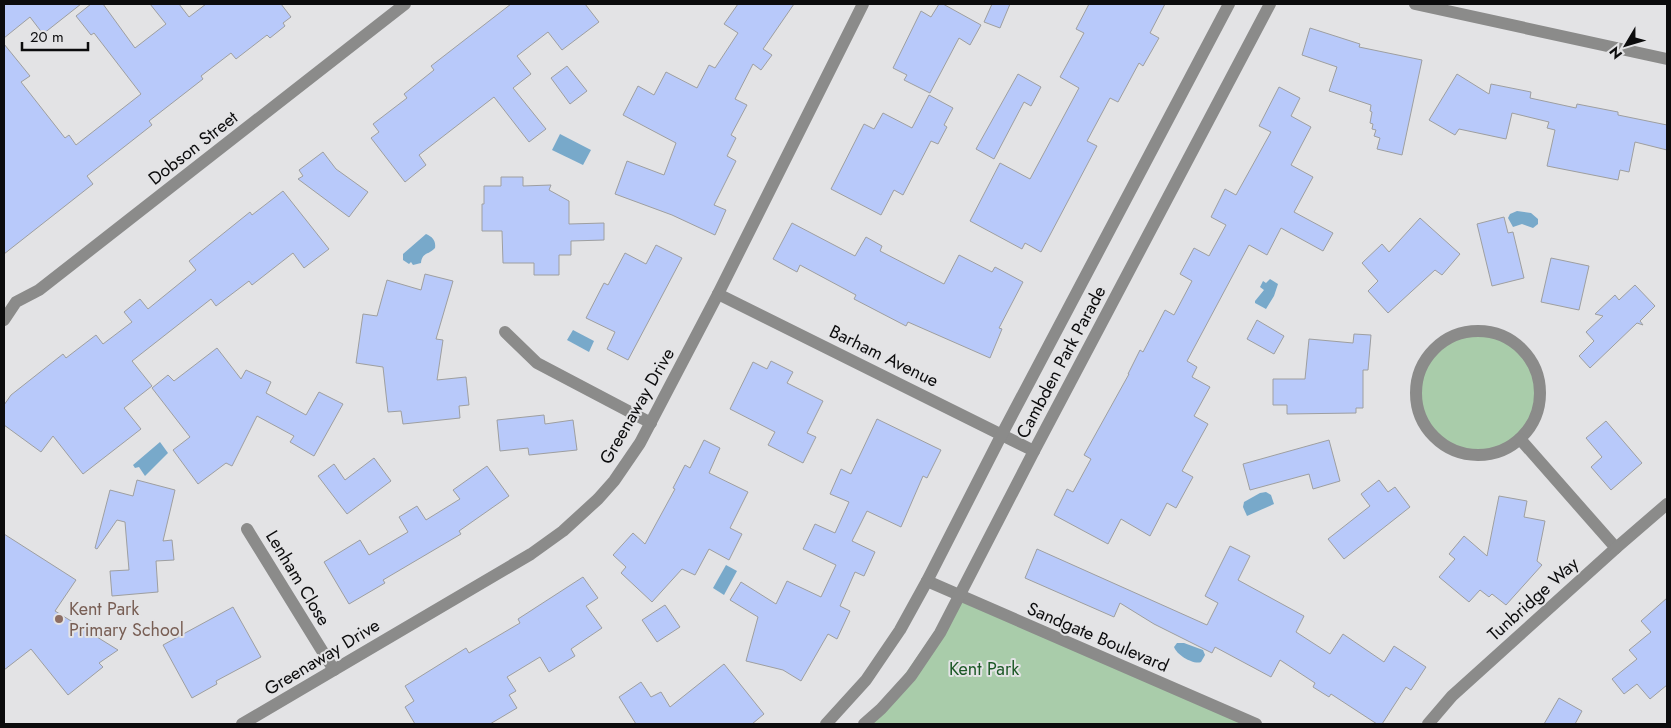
<svg xmlns="http://www.w3.org/2000/svg" width="1671" height="728" font-family="Jost,sans-serif">
<style>
.green{fill:#a9ccaa}
.water{fill:#78a9ca}
.building{fill:#b8c9fa;stroke:#9e9fa0}
.lines{fill:none;stroke-linecap:round;stroke-linejoin:round}
.street{stroke:#8b8b8a;stroke-width:12}
.education-dot{fill:#8d6e63;stroke:#e3e3e5;stroke-width:2}
.labels{text-anchor:middle;dominant-baseline:central;stroke-width:4;stroke-linejoin:round;paint-order:stroke}
.street-label{font-size:18px;fill:#0c0c0d;stroke:#e3e3e5}
.education-label{font-size:18px;fill:#785e54;stroke:#e3e3e5;text-anchor:start}
.park-label{font-size:18px;fill:#1c5826;stroke:#e3e3e5}
</style>
<rect width="100%" height="100%" fill="#e3e3e5"/>
<g class="green">
<circle cx="1478" cy="393" r="62"/>
<path d="M 959,596 L 1256,724 L 864,724 L 881,709 Z"/>
</g>
<g class="water">
<path d="M 560,134 L 591,150 L 583,165 L 552,150 Z"/>
<path d="M 1517,211 L 1531,213 L 1538,219 L 1538,224 L 1533,228 L 1522,224 L 1513,227 L 1508,218 L 1510,214 Z"/>
<path d="M 426,234 C 433,237 436,241 435,248 C 429,255 422,252 421,263 L 413,265 L 411,262 L 409,264 L 403,260 L 403,254 Z"/>
<path d="M 1270,279 L 1278,284 L 1274,296 L 1266,309 L 1255,303 L 1255,301 L 1264,290 L 1260,287 L 1263,281 L 1266,283 Z"/>
<path d="M 573,330 L 594,341 L 589,352 L 567,340 Z"/>
<path d="M 160,442 L 168,453 L 145,476 L 139,467 L 135,468 L 133,465 Z"/>
<path d="M 1266,492 L 1271,495 L 1274,504 L 1247,516 L 1243,507 L 1244,502 L 1260,493 Z"/>
<path d="M 726,565 L 737,571 L 724,595 L 713,588 Z"/>
<path d="M 1177,643 L 1184,643 L 1203,650 L 1205,655 L 1201,662 C 1193,665 1177,655 1174,647 Z"/>
</g>
<g class="building">
<path d="M 4,4 L 81,4 L 43,34 L 30,17 L 4,38 Z"/>
<path d="M 91,4 L 103,4 L 135,48 L 166,24 L 150,4 L 179,4 L 189,17 L 206,4 L 281,4 L 291,17 L 283,23 L 285,26 L 270,38 L 267,35 L 236,59 L 231,53 L 201,76 L 203,79 L 149,121 L 152,125 L 87,176 L 93,184 L 4,254 L 4,44 L 30,76 L 21,82 L 65,138 L 69,135 L 76,145 L 141,94 L 94,33 L 91,35 L 76,16 Z"/>
<path d="M 511,4 L 585,4 L 599,22 L 562,50 L 548,32 L 517,56 L 531,74 L 513,88 L 546,129 L 529,142 L 494,97 L 419,155 L 426,165 L 405,182 L 371,138 L 379,132 L 373,124 L 407,98 L 404,94 L 434,70 L 431,66 Z"/>
<path d="M 738,4 L 794,4 L 763,49 L 772,55 L 761,70 L 753,64 L 735,99 L 747,105 L 731,135 L 736,138 L 727,156 L 736,161 L 714,205 L 726,210 L 715,235 L 672,215 L 615,194 L 627,161 L 664,175 L 676,143 L 623,115 L 638,86 L 654,95 L 666,72 L 697,88 L 709,65 L 715,68 L 738,33 L 724,24 Z"/>
<path d="M 939,4 L 943,4 L 981,25 L 970,45 L 959,38 L 930,93 L 904,80 L 907,75 L 893,68 L 921,11 L 931,17 Z"/>
<path d="M 992,4 L 1010,4 L 1000,28 L 984,22 Z"/>
<path d="M 1089,4 L 1165,4 L 1150,33 L 1159,38 L 1143,66 L 1139,63 L 1118,102 L 1110,98 L 1087,141 L 1097,146 L 1041,252 L 1025,243 L 1022,249 L 970,221 L 1000,163 L 1030,179 L 1079,88 L 1060,77 L 1084,33 L 1076,29 Z"/>
<path d="M 1310,28 L 1360,44 L 1359,47 L 1422,60 L 1402,155 L 1377,149 L 1380,138 L 1374,136 L 1376,130 L 1372,129 L 1373,124 L 1370,123 L 1372,112 L 1370,111 L 1371,105 L 1329,91 L 1337,67 L 1302,55 Z"/>
<path d="M 567,66 L 587,91 L 570,104 L 551,78 Z"/>
<path d="M 1018,74 L 1041,87 L 1031,106 L 1024,102 L 994,159 L 976,149 Z"/>
<path d="M 1457,74 L 1489,94 L 1491,84 L 1531,92 L 1530,98 L 1576,108 L 1577,104 L 1618,112 L 1618,115 L 1667,125 L 1667,150 L 1635,142 L 1629,172 L 1620,170 L 1618,180 L 1547,166 L 1555,130 L 1547,128 L 1549,122 L 1512,113 L 1506,139 L 1459,129 L 1455,135 L 1429,120 Z"/>
<path d="M 1279,87 L 1300,98 L 1291,116 L 1311,127 L 1291,165 L 1313,177 L 1294,212 L 1333,233 L 1323,251 L 1281,228 L 1267,255 L 1249,245 L 1187,361 L 1197,367 L 1192,377 L 1210,387 L 1194,416 L 1208,424 L 1182,471 L 1193,477 L 1176,508 L 1167,503 L 1150,536 L 1121,519 L 1108,544 L 1054,515 L 1067,489 L 1073,492 L 1091,459 L 1084,455 L 1129,374 L 1128,374 L 1140,350 L 1143,352 L 1165,310 L 1174,315 L 1192,281 L 1180,274 L 1194,248 L 1209,256 L 1226,225 L 1211,217 L 1225,189 L 1236,195 L 1271,132 L 1259,126 Z"/>
<path d="M 929,95 L 953,108 L 944,125 L 947,127 L 938,144 L 931,141 L 903,195 L 894,190 L 881,215 L 831,189 L 864,124 L 874,129 L 883,113 L 912,128 Z"/>
<path d="M 323,152 L 336,169 L 368,192 L 349,217 L 298,179 L 303,176 L 299,170 Z"/>
<path d="M 501,177 L 523,177 L 523,186 L 551,185 L 549,190 L 569,201 L 569,224 L 604,223 L 604,240 L 571,241 L 571,255 L 559,255 L 559,275 L 534,275 L 534,263 L 503,263 L 502,231 L 482,231 L 482,204 L 484,204 L 484,186 L 501,186 Z"/>
<path d="M 283,191 L 329,249 L 304,268 L 293,253 L 252,285 L 249,281 L 216,306 L 211,299 L 132,361 L 152,386 L 124,408 L 141,429 L 83,474 L 53,436 L 41,452 L 4,425 L 4,405 L 11,395 L 63,354 L 66,358 L 96,335 L 103,344 L 132,322 L 124,312 L 140,299 L 148,309 L 196,270 L 189,261 L 250,212 L 252,215 Z"/>
<path d="M 1504,217 L 1508,233 L 1513,232 L 1524,278 L 1492,286 L 1477,224 Z"/>
<path d="M 1420,218 L 1460,254 L 1442,275 L 1435,270 L 1388,313 L 1368,291 L 1378,281 L 1362,263 L 1382,244 L 1389,252 Z"/>
<path d="M 792,223 L 855,256 L 866,237 L 882,246 L 880,251 L 944,284 L 959,255 L 992,272 L 995,267 L 1023,282 L 999,328 L 1002,329 L 990,358 L 908,322 L 906,326 L 854,299 L 856,295 L 800,265 L 797,272 L 773,259 Z"/>
<path d="M 656,245 L 682,258 L 628,360 L 607,349 L 615,332 L 586,318 L 604,283 L 608,285 L 625,253 L 646,264 Z"/>
<path d="M 1551,258 L 1589,266 L 1579,310 L 1541,302 Z"/>
<path d="M 425,274 L 453,281 L 436,339 L 443,340 L 437,380 L 466,377 L 469,405 L 459,406 L 460,418 L 403,424 L 401,411 L 388,412 L 383,367 L 356,363 L 363,314 L 377,316 L 387,280 L 421,290 Z"/>
<path d="M 1635,285 L 1655,306 L 1640,321 L 1643,325 L 1637,323 L 1590,368 L 1579,356 L 1594,341 L 1586,332 L 1603,316 L 1595,314 L 1615,295 L 1619,300 Z"/>
<path d="M 1257,320 L 1284,336 L 1274,354 L 1247,339 Z"/>
<path d="M 1354,334 L 1371,335 L 1368,370 L 1363,370 L 1363,408 L 1356,408 L 1356,413 L 1287,414 L 1287,405 L 1273,405 L 1273,379 L 1305,379 L 1309,339 L 1353,343 Z"/>
<path d="M 217,348 L 241,379 L 246,370 L 271,382 L 266,393 L 306,415 L 319,392 L 343,404 L 314,456 L 290,442 L 294,436 L 257,416 L 232,466 L 226,463 L 198,484 L 173,450 L 190,437 L 152,388 L 168,375 L 174,381 Z"/>
<path d="M 771,361 L 793,372 L 787,383 L 823,401 L 807,433 L 816,437 L 803,463 L 768,445 L 775,432 L 730,409 L 753,362 L 767,369 Z"/>
<path d="M 544,415 L 545,424 L 573,420 L 577,450 L 529,455 L 528,448 L 500,451 L 497,420 Z"/>
<path d="M 877,419 L 941,450 L 927,478 L 923,476 L 901,527 L 867,511 L 852,541 L 875,552 L 864,576 L 855,572 L 840,606 L 850,611 L 837,639 L 828,634 L 801,681 L 783,670 L 746,661 L 758,617 L 730,600 L 741,582 L 776,604 L 787,581 L 821,597 L 836,565 L 803,549 L 815,524 L 835,533 L 849,502 L 830,494 L 841,469 L 851,474 Z"/>
<path d="M 1606,421 L 1642,463 L 1611,490 L 1591,467 L 1602,457 L 1586,438 Z"/>
<path d="M 704,440 L 720,448 L 709,473 L 748,492 L 730,528 L 742,534 L 729,560 L 709,549 L 695,575 L 682,569 L 652,602 L 621,573 L 626,567 L 613,555 L 633,533 L 645,544 L 675,489 L 673,488 L 685,465 L 690,468 Z"/>
<path d="M 1329,440 L 1340,481 L 1313,489 L 1309,474 L 1250,490 L 1243,464 Z"/>
<path d="M 374,458 L 391,481 L 347,514 L 318,476 L 334,464 L 345,480 Z"/>
<path d="M 487,466 L 509,496 L 459,531 L 461,534 L 383,580 L 385,583 L 349,604 L 324,562 L 360,540 L 369,555 L 408,532 L 399,517 L 417,506 L 426,520 L 460,499 L 453,490 Z"/>
<path d="M 137,480 L 175,490 L 163,541 L 172,540 L 174,560 L 156,561 L 158,592 L 112,596 L 110,571 L 129,570 L 125,522 L 117,520 L 97,549 L 95,548 L 110,490 L 133,496 Z"/>
<path d="M 1379,480 L 1388,492 L 1395,487 L 1410,507 L 1344,559 L 1328,539 L 1370,506 L 1361,494 Z"/>
<path d="M 1499,496 L 1527,501 L 1524,517 L 1545,521 L 1537,561 L 1542,565 L 1506,605 L 1492,594 L 1489,597 L 1480,590 L 1469,602 L 1439,577 L 1455,559 L 1449,554 L 1464,536 L 1487,556 Z"/>
<path d="M 4,534 L 76,580 L 55,611 L 118,650 L 99,663 L 103,667 L 68,695 L 31,649 L 4,670 Z"/>
<path d="M 1230,546 L 1250,556 L 1238,580 L 1304,616 L 1296,632 L 1330,654 L 1343,634 L 1384,662 L 1394,646 L 1426,667 L 1411,690 L 1406,687 L 1382,724 L 1377,724 L 1331,694 L 1329,697 L 1313,687 L 1315,683 L 1280,660 L 1271,677 L 1215,647 L 1212,653 L 1154,624 L 1120,603 L 1114,617 L 1025,578 L 1037,549 L 1207,625 L 1218,603 L 1205,596 Z"/>
<path d="M 583,577 L 598,598 L 586,606 L 602,628 L 571,649 L 575,656 L 549,672 L 540,657 L 507,677 L 516,691 L 509,695 L 517,708 L 490,724 L 415,724 L 405,707 L 414,701 L 405,686 L 466,648 L 469,653 L 520,623 L 518,619 Z"/>
<path d="M 1667,598 L 1667,685 L 1650,699 L 1637,684 L 1624,694 L 1612,679 L 1637,659 L 1629,650 L 1651,632 L 1641,621 Z"/>
<path d="M 665,605 L 680,627 L 657,642 L 642,620 Z"/>
<path d="M 233,607 L 261,657 L 216,681 L 217,684 L 192,698 L 163,645 Z"/>
<path d="M 724,664 L 764,714 L 752,724 L 636,724 L 619,697 L 641,682 L 651,697 L 661,692 L 670,707 Z"/>
<path d="M 1559,698 L 1582,711 L 1575,724 L 1544,724 Z"/>
</g>
<g class="lines">
<g class="street">
<path d="M 1415,4 L 1667,59"/>
<path d="M 718,294 L 1034,451"/>
<path d="M 4,320 L 16,302 L 39,290 L 405,4"/>
<circle cx="1478" cy="393" r="62"/>
<path d="M 505,332 L 537,363 L 651,423"/>
<path d="M 1520,439 L 1616,548"/>
<path d="M 247,529 L 334,670"/>
<path d="M 927,581 L 1256,724"/>
<path d="M 242,724 L 531,554 L 563,531 L 598,499 L 614,481 L 640,443 L 718,294 L 863,4"/>
<path d="M 826,724 L 866,680 L 900,630 L 927,581 L 1002,434 L 1229,4"/>
<path d="M 864,724 L 881,709 L 911,676 L 940,633 L 1034,451 L 1270,4"/>
<path d="M 1428,724 L 1452,696 L 1616,548 L 1667,504"/>
</g>
</g>
<circle class="education-dot" cx="59" cy="619" r="5"/>
<g class="labels">
<g class="street-label">
<text transform="translate(193 148) rotate(-38)">Dobson Street</text>
<text transform="translate(884 356) rotate(26)">Barham Avenue</text>
<text transform="translate(1061 362) rotate(-62)">Cambden Park Parade</text>
<text transform="translate(637 406) rotate(-60)">Greenaway Drive</text>
<text transform="translate(298 578) rotate(59)">Lenham Close</text>
<text transform="translate(1533 599) rotate(-42)">Tunbridge Way</text>
<text transform="translate(1098 637) rotate(23)">Sandgate Boulevard</text>
<text transform="translate(322 657) rotate(-31)">Greenaway Drive</text>
</g>
<g class="education-label">
<text x="69" y="609">Kent Park<tspan x="69" dy="21">Primary School</tspan></text>
</g>
<g class="park-label">
<text x="984" y="669">Kent Park</text>
</g>
</g>
<rect width="1671" height="728" fill="none" stroke="#0c0c0d" stroke-width="10"/>
<g transform="translate(1626 45) rotate(232)" stroke="#e3e3e5" stroke-width="4" paint-order="stroke">
<path d="M0-4L9 19L0 12L-9 19Z" fill="#0c0c0d"/>
<text y="-8" font-size="14" font-weight="bold" text-anchor="middle" fill="#0c0c0d">N</text>
</g>
<path d="M22 42v8h66v-8" fill="none" stroke="#0c0c0d" stroke-width="2.5"/>
<text x="30" y="42" font-size="15" fill="#0c0c0d" stroke="#e3e3e5" stroke-width="4" paint-order="stroke">20 m</text>
</svg>
